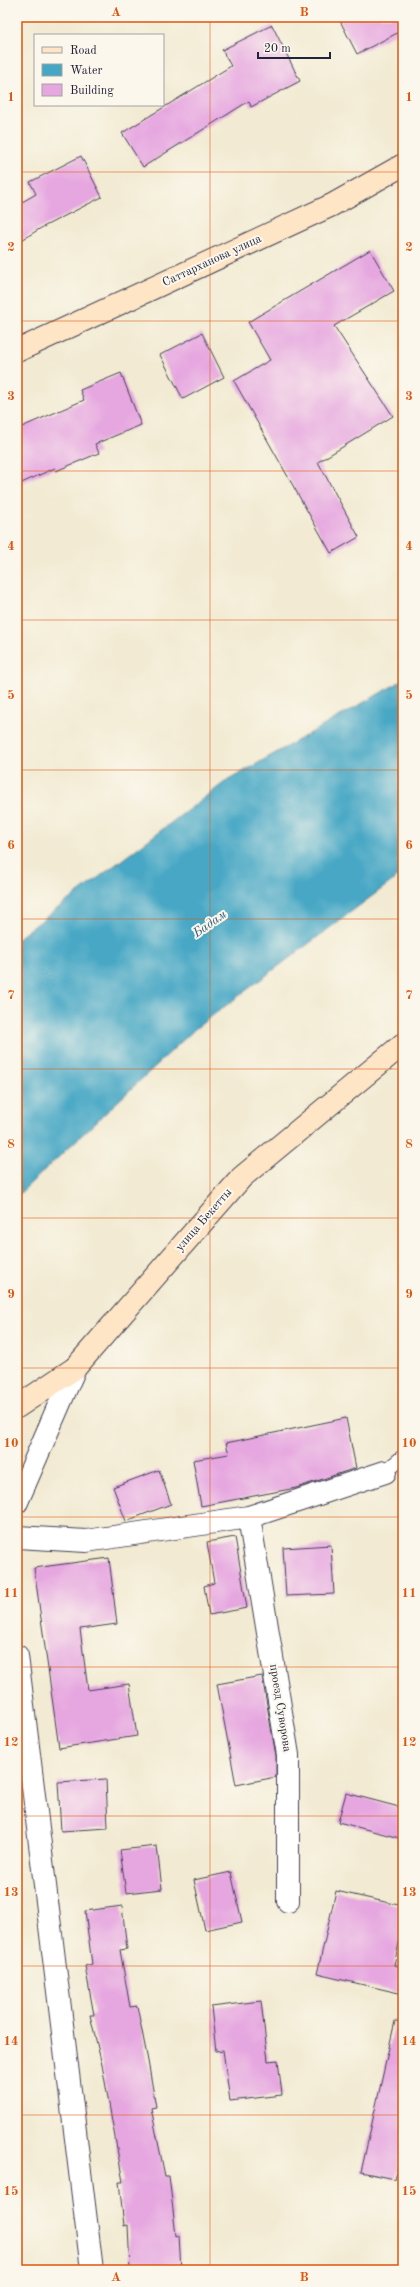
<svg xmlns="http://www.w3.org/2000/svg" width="420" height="2287" font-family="'Old Standard TT',serif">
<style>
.water{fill:#46a7c5;stroke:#346480}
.building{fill:#e6a7e0}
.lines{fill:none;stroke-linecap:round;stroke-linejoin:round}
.lane-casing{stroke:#414052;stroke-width:16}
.street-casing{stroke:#414052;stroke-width:24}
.secondary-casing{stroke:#414052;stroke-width:24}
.lane{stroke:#fff;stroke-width:14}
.street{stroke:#fff;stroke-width:22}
.secondary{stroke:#fee5c5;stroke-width:22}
.grid{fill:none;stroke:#de560e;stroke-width:1;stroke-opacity:0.55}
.labels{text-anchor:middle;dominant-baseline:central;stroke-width:4;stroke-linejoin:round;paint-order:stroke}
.street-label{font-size:12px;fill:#22223b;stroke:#fbf7ec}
.water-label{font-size:13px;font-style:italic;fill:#325e79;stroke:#fbf7ec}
.neatline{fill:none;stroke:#de560e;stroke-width:1.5}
.grid-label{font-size:13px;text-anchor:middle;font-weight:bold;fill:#de560e}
</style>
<rect width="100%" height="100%" fill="#fbf7ec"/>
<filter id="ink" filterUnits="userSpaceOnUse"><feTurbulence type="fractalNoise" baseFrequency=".025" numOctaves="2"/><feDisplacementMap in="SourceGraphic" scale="8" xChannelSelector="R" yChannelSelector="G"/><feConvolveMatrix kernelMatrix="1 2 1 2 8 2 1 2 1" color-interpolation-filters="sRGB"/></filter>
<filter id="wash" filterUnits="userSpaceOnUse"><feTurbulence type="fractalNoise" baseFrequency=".012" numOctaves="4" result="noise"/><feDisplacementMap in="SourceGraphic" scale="16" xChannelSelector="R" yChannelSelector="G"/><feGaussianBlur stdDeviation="0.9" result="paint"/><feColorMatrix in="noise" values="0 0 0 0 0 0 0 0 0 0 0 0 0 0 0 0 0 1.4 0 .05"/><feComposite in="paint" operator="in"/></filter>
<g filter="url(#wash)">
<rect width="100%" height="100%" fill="#f2ead2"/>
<path class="water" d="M 403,680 L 403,873 L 196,1028 L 17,1196 L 17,939 L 225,782 Z"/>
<g id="blocks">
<g class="building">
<path d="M 338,17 L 403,17 L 403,30 L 357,54 Z"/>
<path d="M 272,25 L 300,81 L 251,107 L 249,101 L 143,167 L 122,133 L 231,66 L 222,50 Z"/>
<path d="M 81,156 L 102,197 L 41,228 L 17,243 L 17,205 L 36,194 L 30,182 Z"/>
<path d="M 370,250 L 394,291 L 334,326 L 393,416 L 318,462 L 359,537 L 331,553 L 234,381 L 270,360 L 248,322 Z"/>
<path d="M 202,333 L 224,377 L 183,399 L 160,355 Z"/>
<path d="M 121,373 L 141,425 L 95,444 L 99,453 L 56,471 L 55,468 L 17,485 L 17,429 L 84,400 L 80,390 Z"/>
<path d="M 346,1418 L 356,1468 L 296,1488 L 201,1506 L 193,1460 L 229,1454 L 226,1443 Z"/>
<path d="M 159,1470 L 171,1504 L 126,1521 L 113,1487 Z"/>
<path d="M 235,1537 L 247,1608 L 209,1615 L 204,1586 L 214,1583 L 207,1542 Z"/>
<path d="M 331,1545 L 334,1594 L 286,1596 L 283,1548 Z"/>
<path d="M 109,1558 L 117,1624 L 80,1629 L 88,1690 L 129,1684 L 137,1736 L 59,1748 L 34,1568 Z"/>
<path d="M 262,1676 L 276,1756 L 276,1777 L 236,1785 L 217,1684 Z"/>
<path d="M 106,1779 L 108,1828 L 61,1831 L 58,1782 Z"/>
<path d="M 346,1793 L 403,1808 L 403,1839 L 338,1822 Z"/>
<path d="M 157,1846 L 162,1889 L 126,1893 L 120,1850 Z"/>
<path d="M 231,1872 L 242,1922 L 205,1930 L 194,1880 Z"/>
<path d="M 336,1891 L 403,1906 L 403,1926 L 394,1965 L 403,1967 L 403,1994 L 317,1974 Z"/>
<path d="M 122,1906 L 127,1949 L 120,1950 L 130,2007 L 137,2006 L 148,2061 L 156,2107 L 151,2108 L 165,2176 L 169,2176 L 176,2236 L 179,2235 L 181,2270 L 130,2270 L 128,2225 L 124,2226 L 119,2182 L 123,2182 L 102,2065 L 90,2015 L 94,2015 L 85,1966 L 92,1964 L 85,1911 Z"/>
<path d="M 261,2001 L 268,2061 L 278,2060 L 282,2095 L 230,2101 L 223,2050 L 216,2051 L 211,2007 Z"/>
<path d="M 395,2021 L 403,2022 L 403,2145 L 395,2179 L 361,2172 Z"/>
</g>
</g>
</g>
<g filter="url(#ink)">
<use href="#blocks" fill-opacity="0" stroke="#414052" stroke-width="1"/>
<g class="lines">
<g class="lane-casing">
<path id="lane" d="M 385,1472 L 403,1457"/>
</g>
<g class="street-casing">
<g id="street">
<path d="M 17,1502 L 75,1368"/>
<path d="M 249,1517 L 288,1755 L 288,1901"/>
<path d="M 17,1537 L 86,1541 L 249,1517 L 385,1472"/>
<path d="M 17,1656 L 92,2270"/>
</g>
</g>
<g class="secondary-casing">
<g id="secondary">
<path d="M 17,351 L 332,205 L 403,165"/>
<path d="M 17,1407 L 75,1368 L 242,1177 L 403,1044"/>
</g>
</g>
<use href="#lane" class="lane"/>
<use href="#street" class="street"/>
<use href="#secondary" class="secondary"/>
</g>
</g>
<path class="grid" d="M 210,17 L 210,2270M 17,172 L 403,172M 17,321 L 403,321M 17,471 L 403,471M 17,620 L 403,620M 17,770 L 403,770M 17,919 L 403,919M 17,1069 L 403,1069M 17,1218 L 403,1218M 17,1368 L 403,1368M 17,1517 L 403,1517M 17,1667 L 403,1667M 17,1816 L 403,1816M 17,1966 L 403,1966M 17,2115 L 403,2115"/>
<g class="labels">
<g class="street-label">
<text transform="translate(212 261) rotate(-25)">Саттарханова улица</text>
<text transform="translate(204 1220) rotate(-49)">улица Бекетты</text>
<text transform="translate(280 1708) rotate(81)">проезд Суворова</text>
</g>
<g class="water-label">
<text transform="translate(210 924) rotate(-35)">Бадам</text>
</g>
</g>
<rect width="420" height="2287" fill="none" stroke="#fbf7ec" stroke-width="44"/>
<rect x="34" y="34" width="130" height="72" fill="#fbf7ec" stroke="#a4a2a5"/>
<rect x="42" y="47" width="20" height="6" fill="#fee5c5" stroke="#a4a2a5"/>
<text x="70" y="54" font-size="12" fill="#22223b">Road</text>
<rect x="42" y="64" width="20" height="12" fill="#46a7c5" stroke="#a4a2a5"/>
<text x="70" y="74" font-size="12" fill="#22223b">Water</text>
<rect x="42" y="84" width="20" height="12" fill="#e6a7e0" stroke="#a4a2a5"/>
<text x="70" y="94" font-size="12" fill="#22223b">Building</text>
<path d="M258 52v6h72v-6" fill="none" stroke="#22223b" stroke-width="2"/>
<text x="264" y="52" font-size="12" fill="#22223b" stroke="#fbf7ec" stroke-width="3" paint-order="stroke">20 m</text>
<rect x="22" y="22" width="376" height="2243" class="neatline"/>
<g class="grid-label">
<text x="116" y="16">A</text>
<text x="304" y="16">B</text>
<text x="11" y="101">1</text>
<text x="409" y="101">1</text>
<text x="11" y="251">2</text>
<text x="409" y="251">2</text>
<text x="11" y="400">3</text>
<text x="409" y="400">3</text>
<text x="11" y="550">4</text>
<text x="409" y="550">4</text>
<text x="11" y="699">5</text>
<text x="409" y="699">5</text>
<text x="11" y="849">6</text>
<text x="409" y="849">6</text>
<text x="11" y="999">7</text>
<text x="409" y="999">7</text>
<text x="11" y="1148">8</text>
<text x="409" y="1148">8</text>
<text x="11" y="1298">9</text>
<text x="409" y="1298">9</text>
<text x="11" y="1447">10</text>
<text x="409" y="1447">10</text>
<text x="11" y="1597">11</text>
<text x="409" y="1597">11</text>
<text x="11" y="1746">12</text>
<text x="409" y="1746">12</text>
<text x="11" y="1896">13</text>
<text x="409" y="1896">13</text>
<text x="11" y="2045">14</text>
<text x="409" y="2045">14</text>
<text x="11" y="2195">15</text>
<text x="409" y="2195">15</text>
<text x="116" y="2281">A</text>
<text x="304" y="2281">B</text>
</g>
</svg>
